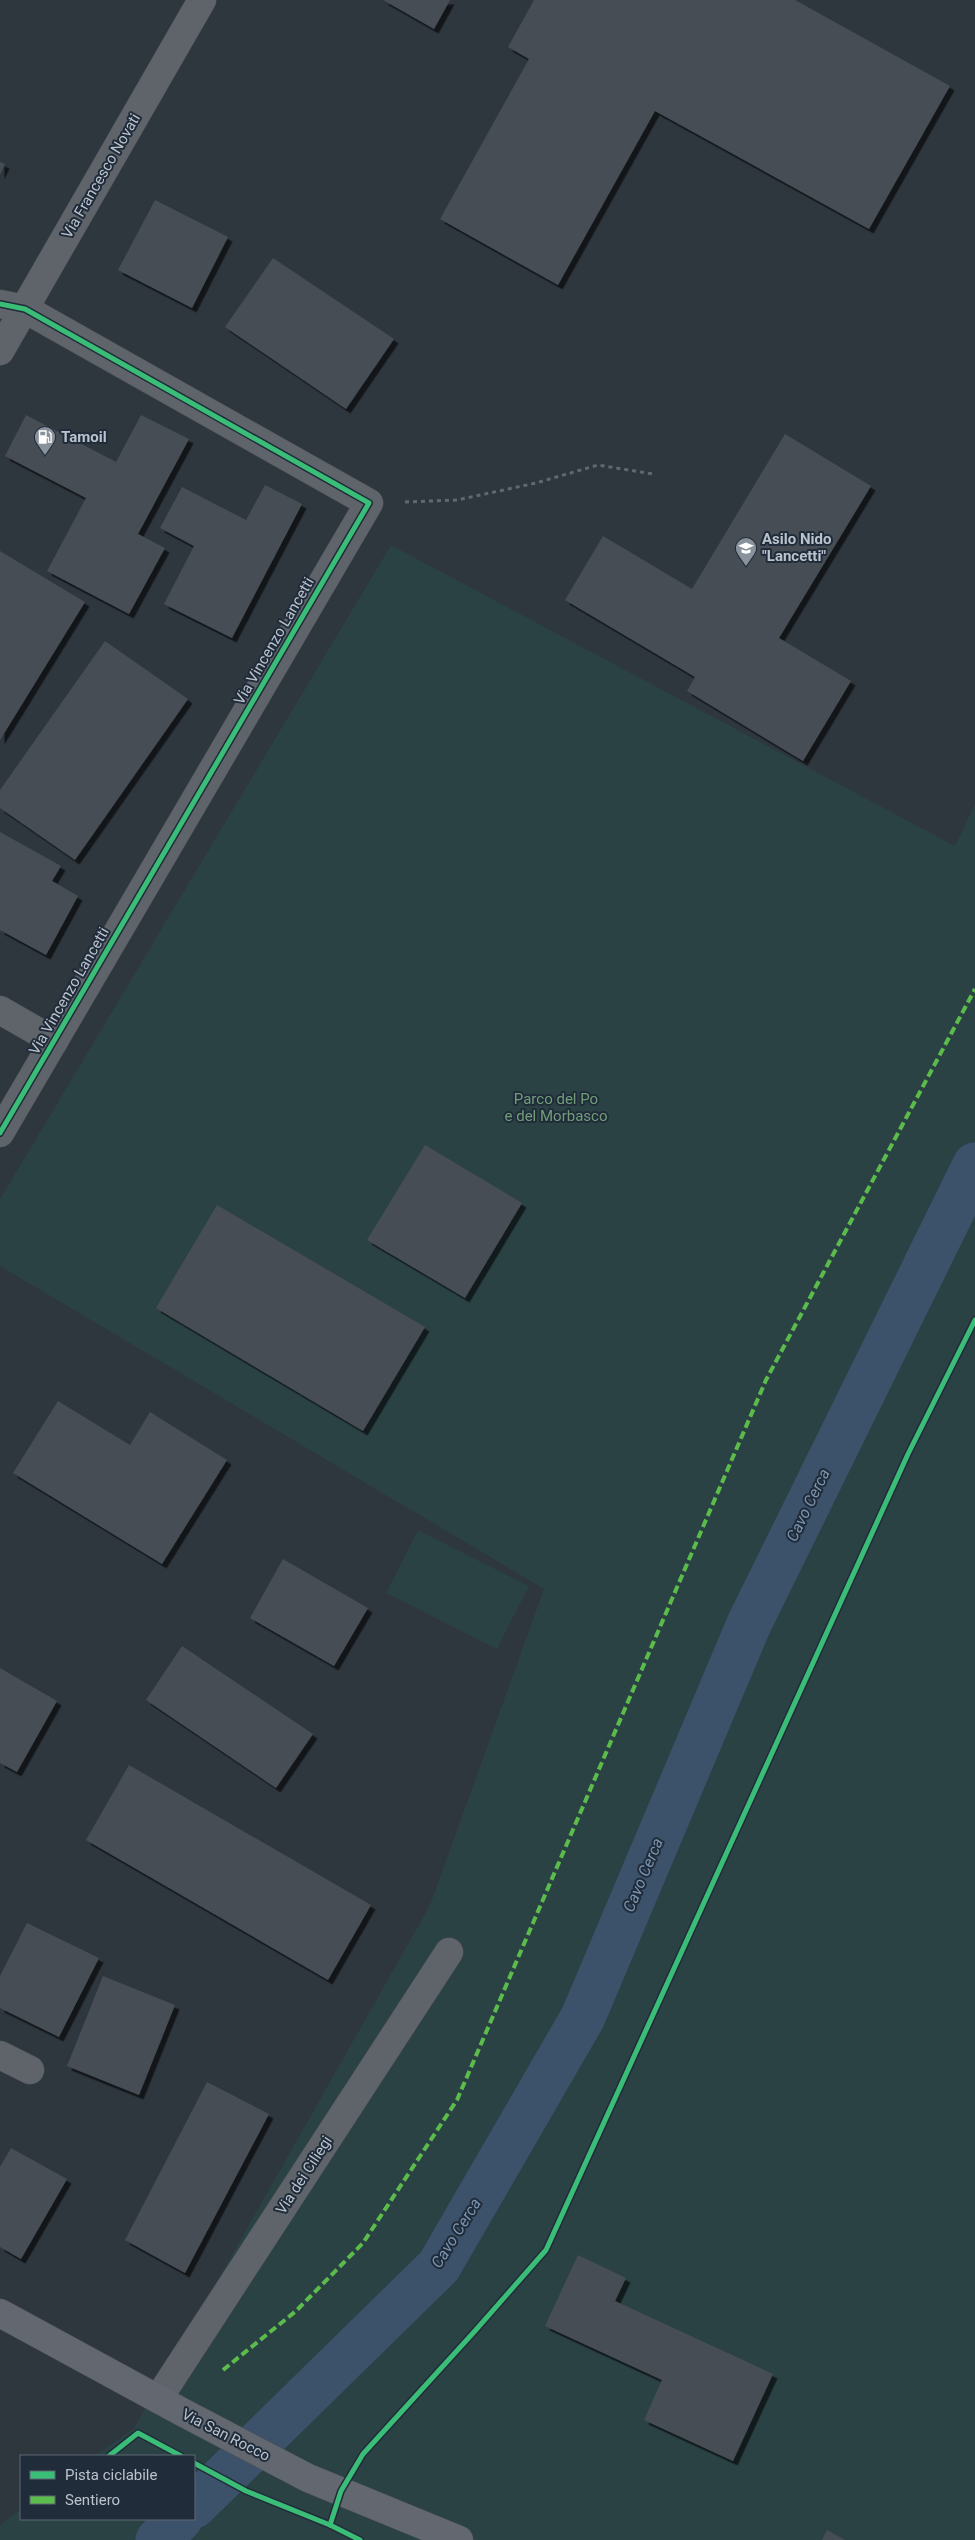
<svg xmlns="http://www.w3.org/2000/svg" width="975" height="2540" font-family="Roboto,sans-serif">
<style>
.green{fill:#2b4245}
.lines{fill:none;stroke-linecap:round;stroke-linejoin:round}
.canal{stroke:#3c516a;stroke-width:45}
.building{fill:#464d54;filter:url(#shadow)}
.minor-casing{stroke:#4d5258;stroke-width:29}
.tertiary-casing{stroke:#4d5258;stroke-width:29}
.secondary-casing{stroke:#4d5258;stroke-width:29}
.path{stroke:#62686e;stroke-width:3;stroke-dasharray:4 4;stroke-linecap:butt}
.minor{stroke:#5f646b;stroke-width:28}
.tertiary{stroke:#5f646b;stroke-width:28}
.secondary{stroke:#636870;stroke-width:28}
.quiet{stroke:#5cbc4b;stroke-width:4;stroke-dasharray:8 4;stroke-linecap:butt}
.cycleway-casing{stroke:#202c3a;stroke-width:8}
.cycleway{stroke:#3abd76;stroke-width:5}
.labels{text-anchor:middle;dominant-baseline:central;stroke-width:4;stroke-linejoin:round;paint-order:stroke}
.street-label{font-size:15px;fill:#bac2cd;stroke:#202c3a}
.poi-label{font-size:15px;font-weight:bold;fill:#bac2cd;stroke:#202c3a;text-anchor:start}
.park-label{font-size:15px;fill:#719e79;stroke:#202c3a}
.water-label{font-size:16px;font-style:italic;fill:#7a94b0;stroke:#202c3a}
</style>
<defs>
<filter id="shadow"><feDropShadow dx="4.5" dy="4.5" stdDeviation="0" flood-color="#0009"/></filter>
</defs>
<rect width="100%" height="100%" fill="#2e363e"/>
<g class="green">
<path d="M 391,545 L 955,846 L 975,804 L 975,2540 L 0,2540 L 0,2525 L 21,2509 L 21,2519 L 194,2519 L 194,2456 L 95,2456 L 134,2428 L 430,1905 L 544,1589 L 0,1266 L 0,1199 Z"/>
<path d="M 418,1530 L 529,1586 L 497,1649 L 386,1593 Z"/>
</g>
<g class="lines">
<g class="canal">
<path d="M 194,2506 L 439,2266 L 583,2017 L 749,1624 L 975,1165"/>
<path d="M 158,2540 L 180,2519"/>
</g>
</g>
<g class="building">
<path d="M 383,0 L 450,0 L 434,29 Z"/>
<path d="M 534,0 L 795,0 L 950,86 L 869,229 L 655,111 L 558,285 L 440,219 L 529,59 L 508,47 Z"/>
<path d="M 0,162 L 5,164 L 0,175 Z"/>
<path d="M 155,200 L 228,237 L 192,308 L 118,270 Z"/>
<path d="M 273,258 L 394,339 L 346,409 L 225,327 Z"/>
<path d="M 26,415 L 116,462 L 141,415 L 189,439 L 138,534 L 165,548 L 129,614 L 47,571 L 86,498 L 5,456 Z"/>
<path d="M 785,434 L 871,486 L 779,638 L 851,681 L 803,761 L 687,691 L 695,677 L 565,600 L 603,536 L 692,589 Z"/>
<path d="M 265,485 L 302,504 L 232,638 L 164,604 L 194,546 L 160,528 L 182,487 L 246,520 Z"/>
<path d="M 0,551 L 85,602 L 0,740 Z"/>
<path d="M 105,641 L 188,699 L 75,860 L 0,808 L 0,790 Z"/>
<path d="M 0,832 L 61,866 L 52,881 L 78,896 L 46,955 L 0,930 Z"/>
<path d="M 425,1145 L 522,1203 L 465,1298 L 367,1240 Z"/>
<path d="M 217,1205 L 425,1327 L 363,1431 L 156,1308 Z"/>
<path d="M 58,1401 L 130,1445 L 150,1412 L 227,1460 L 162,1564 L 13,1473 Z"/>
<path d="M 283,1559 L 368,1608 L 334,1666 L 250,1618 Z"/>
<path d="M 182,1646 L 313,1734 L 276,1788 L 146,1700 Z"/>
<path d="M 0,1668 L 57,1701 L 17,1772 L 0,1763 Z"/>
<path d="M 129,1765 L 371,1905 L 328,1980 L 86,1840 Z"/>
<path d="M 27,1923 L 99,1958 L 59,2037 L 0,2008 L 0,1976 Z"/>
<path d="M 103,1976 L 175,2005 L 139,2095 L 67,2066 Z"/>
<path d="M 207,2082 L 269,2114 L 185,2273 L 125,2240 Z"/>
<path d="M 11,2148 L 67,2179 L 21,2259 L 0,2247 L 0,2167 Z"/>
<path d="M 578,2255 L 626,2278 L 615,2301 L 773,2374 L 733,2461 L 644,2420 L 662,2380 L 545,2326 Z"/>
<path d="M 827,2530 L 845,2540 L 822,2540 Z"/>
</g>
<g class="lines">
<g class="minor-casing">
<g id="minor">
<path d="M 0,304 L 25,309 L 369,503 L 0,1133"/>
<path d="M 0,1010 L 54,1041"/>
<path d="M 0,2055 L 30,2070"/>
<path d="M 158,2399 L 449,1952"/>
</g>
</g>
<g class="tertiary-casing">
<path id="tertiary" d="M 0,351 L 202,0"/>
</g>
<g class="secondary-casing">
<path id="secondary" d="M 0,2313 L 182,2412 L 308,2478 L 459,2540"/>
</g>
<path class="path" d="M 405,502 L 457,500 L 536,483 L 598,465 L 653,474"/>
<use href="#minor" class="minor"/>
<use href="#tertiary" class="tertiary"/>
<use href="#secondary" class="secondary"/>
<path class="quiet" d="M 223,2370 L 296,2311 L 363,2243 L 457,2100 L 766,1380 L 975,989"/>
<g class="cycleway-casing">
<g id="cycleway">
<path d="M 0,304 L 25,309 L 369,503 L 0,1133"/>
<path d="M 109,2456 L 138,2433 L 181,2456"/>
<path d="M 194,2463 L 246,2491 L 330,2525"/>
<path d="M 360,2540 L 330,2525 L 341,2491 L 363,2454 L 474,2332 L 546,2250 L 908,1454 L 975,1320"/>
</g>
</g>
<use href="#cycleway" class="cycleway"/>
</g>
<defs>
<g id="fuel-pin" transform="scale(1.125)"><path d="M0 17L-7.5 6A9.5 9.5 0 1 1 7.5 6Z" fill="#89919b" stroke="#202c3a"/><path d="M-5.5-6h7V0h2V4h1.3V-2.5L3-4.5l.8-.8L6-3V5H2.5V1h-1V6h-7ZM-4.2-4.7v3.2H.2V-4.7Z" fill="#fff"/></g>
<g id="school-pin" transform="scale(1.125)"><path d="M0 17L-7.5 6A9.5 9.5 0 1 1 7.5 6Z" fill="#89919b" stroke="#202c3a"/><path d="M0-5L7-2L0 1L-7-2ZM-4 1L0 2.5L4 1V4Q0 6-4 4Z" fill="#fff"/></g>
</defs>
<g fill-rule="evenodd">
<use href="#fuel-pin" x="45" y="437"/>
<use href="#school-pin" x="746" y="548"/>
</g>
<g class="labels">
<g class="street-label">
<text transform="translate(101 176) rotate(-60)">Via Francesco Novati</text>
<text transform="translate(274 641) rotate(-60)">Via Vincenzo Lancetti</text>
<text transform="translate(69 991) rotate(-60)">Via Vincenzo Lancetti</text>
<text transform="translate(304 2175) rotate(-57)">Via dei Ciliegi</text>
<text transform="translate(226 2435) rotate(27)">Via San Rocco</text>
</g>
<g class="poi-label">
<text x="61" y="437">Tamoil</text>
<text x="762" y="539">Asilo Nido<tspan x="762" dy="17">"Lancetti"</tspan></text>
</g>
<g class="park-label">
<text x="556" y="1099">Parco del Po<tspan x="556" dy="17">e del Morbasco</tspan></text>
</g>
<g class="water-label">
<text transform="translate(808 1505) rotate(-64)">Cavo Cerca</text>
<text transform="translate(643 1875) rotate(-67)">Cavo Cerca</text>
<text transform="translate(456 2233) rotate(-58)">Cavo Cerca</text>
</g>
</g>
<rect x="20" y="2455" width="175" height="65" fill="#202c3a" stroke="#5e6875"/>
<rect x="30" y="2471" width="25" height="8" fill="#3abd76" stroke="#5e6875"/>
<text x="65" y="2480" font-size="15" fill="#bac2cd">Pista ciclabile</text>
<rect x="30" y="2496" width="25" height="8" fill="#5cbc4b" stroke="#5e6875"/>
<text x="65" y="2505" font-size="15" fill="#bac2cd">Sentiero</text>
</svg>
